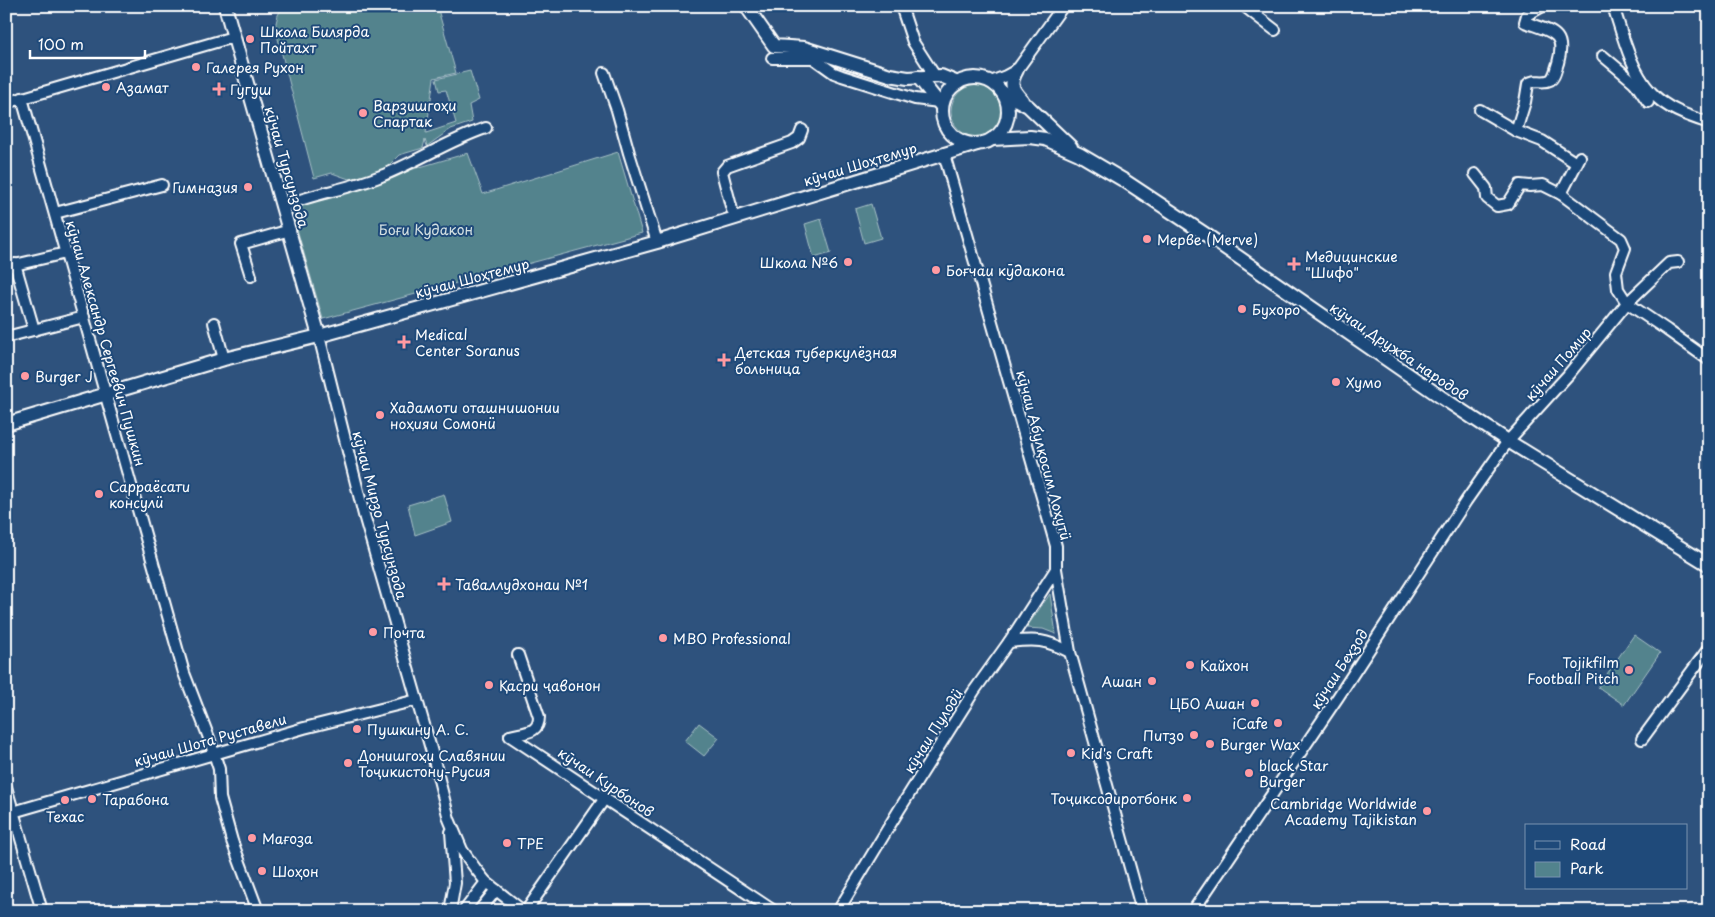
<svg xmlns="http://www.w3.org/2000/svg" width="1715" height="917" font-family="'Playpen Sans',sans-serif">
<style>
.green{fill:#52838d;stroke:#a8c1c6}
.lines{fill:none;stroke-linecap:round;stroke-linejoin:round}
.minor-casing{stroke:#fff;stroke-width:14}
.major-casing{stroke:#fff;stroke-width:16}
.minor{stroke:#1f4a7a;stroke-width:10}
.major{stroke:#1f4a7a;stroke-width:12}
.poi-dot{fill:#ff9aa2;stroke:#1f4a7a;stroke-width:2}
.labels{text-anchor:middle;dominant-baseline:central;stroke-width:4;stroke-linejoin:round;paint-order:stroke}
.poi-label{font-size:14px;fill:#fff;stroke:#1f4a7a;text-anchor:start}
.street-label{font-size:14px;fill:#fff;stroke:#1f4a7a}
.park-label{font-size:14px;fill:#d4e0e2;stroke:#1f4a7a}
</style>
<rect width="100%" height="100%" fill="#2e527d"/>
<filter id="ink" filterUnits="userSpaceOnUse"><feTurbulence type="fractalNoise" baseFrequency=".02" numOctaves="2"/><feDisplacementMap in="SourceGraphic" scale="10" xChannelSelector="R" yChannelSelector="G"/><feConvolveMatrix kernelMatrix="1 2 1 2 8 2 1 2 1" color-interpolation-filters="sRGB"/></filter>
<g filter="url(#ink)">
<g class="green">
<path d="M 283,6 L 437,6 L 456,73 L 434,78 L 426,133 L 456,123 L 446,90 L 439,91 L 436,79 L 470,71 L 479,100 L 469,105 L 472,122 L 451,129 L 427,146 L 425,140 L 423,148 L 399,155 L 389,165 L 378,172 L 366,176 L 349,179 L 332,173 L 314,178 L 275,27 L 278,15 Z"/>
<circle cx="977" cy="111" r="26"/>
<path d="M 618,152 L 642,233 L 323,319 L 290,205 L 468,153 L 483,194 Z"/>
<path d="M 871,204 L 881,238 L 864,243 L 855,209 Z"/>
<path d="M 821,219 L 831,253 L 814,258 L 805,224 Z"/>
<path d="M 444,494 L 452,522 L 415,535 L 408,505 Z"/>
<path d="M 1050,594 L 1056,634 L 1043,629 L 1026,628 Z"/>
<path d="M 1634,635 L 1660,653 L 1624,705 L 1598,687 Z"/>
<path d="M 699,723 L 719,738 L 704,756 L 685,741 Z"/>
</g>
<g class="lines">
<g class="minor-casing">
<g id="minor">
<path d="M 901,6 L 913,42 L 935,76"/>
<path d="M 1244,6 L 1275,30"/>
<path d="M 1543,6 L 1527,15 L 1525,22 C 1550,32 1567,31 1558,63 C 1556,68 1555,77 1550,80 C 1542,84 1534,78 1528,84 L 1525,102 L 1516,131 L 1542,141 L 1576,163"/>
<path d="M 1613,6 C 1622,33 1631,71 1651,92 C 1666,109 1688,116 1709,123"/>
<path d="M 1603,56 L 1635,83 L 1641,79"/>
<path d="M 772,58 L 813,58 L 834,73 L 842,76 L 915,99 L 939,102"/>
<path d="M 604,73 L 617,110 L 629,153 L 657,242"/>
<path d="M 991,82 L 1006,76 L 1017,70 L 1063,6"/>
<path d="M 1635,83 L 1648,102"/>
<path d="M 22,98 L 184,673 L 209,738 L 219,769 L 220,798 L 232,841 L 258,911"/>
<path d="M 6,103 L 233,37"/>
<path d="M 1480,110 L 1516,131"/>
<path d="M 944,154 L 1056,546 L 1056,569 L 1070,652 L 1142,911"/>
<path d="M 1580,157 L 1561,194 L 1621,239 L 1625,248 L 1616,272 L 1618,289 L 1627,303 L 1667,330 L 1709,360"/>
<path d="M 1475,174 L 1486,188 L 1487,198 L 1497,206 L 1508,204 L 1520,185 L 1530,186 L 1543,185 L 1561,194"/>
<path d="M 283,206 C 315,193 349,189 381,176 C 417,162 449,140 486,128"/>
<path d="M 732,210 L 722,172 L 727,166 L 792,143 L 799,138 L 802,130"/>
<path d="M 55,213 L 162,185"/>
<path d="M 15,264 L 34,330"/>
<path d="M 6,267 L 66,253"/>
<path d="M 251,276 L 241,244 L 290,230"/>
<path d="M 214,323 L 224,359"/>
<path d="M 319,336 L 364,515 L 433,756 L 449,819 L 462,850 L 475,868 L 486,882 L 523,911"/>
<path d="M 6,337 L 84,317"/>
<path d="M 1009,642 C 1036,639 1045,639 1070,652"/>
<path d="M 510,736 L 774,911"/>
<path d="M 510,736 C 524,732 539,734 539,717 L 518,655"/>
<path d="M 1642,739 L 1709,648"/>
<path d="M 6,787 L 42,911"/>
<path d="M 13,812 L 304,728 L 417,700"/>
<path d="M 450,911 L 455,883 L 451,832"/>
<path d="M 464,911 L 486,882"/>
<path d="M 479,911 L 496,890"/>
<path d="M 526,911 L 605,798"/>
<path d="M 838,911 L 899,810 L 974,691 L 1009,642 L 1056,569"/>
<path d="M 1193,911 L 1338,697 L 1466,501 L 1508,441 L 1568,375 L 1627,303 L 1669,263 L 1678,262"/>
</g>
</g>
<g class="major-casing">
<g id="major">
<path d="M 225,6 L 319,336"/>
<path d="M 746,6 L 774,46 L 804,48 L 890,75 L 908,78 L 941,76 L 958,83"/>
<path d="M 1017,70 C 1009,84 1012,89 1022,100"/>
<path d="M 918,77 L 942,107"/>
<circle cx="975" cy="111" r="33"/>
<path d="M 1002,92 L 1028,106 L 1071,147"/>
<path d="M 992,139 L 1030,137 L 1045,139 L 1079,154 L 1125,181 L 1205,234 L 1441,397 L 1508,441 L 1709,565"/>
<path d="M 6,424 L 224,359 L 319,336 L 657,242 L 977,144"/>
</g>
</g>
<use href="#minor" class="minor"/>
<use href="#major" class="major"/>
</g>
</g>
<g class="poi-dot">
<circle cx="250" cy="39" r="5"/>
<circle cx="196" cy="67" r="5"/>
<circle cx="106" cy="87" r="5"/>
<path d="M216.5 81.5h5v5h5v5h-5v5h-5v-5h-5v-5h5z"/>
<circle cx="363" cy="113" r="5"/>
<circle cx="248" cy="187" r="5"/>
<circle cx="1147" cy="239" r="5"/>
<circle cx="848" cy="262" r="5"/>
<path d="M1291.5 256.5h5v5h5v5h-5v5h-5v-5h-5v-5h5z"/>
<circle cx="936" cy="270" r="5"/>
<circle cx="1242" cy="309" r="5"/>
<path d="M401.5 334.5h5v5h5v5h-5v5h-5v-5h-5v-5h5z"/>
<path d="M721.5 352.5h5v5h5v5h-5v5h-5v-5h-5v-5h5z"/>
<circle cx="25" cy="376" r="5"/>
<circle cx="1336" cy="382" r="5"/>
<circle cx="380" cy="415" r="5"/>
<circle cx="99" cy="494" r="5"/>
<path d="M441.5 576.5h5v5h5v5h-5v5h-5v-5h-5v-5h5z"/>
<circle cx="373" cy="632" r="5"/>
<circle cx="663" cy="638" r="5"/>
<circle cx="1190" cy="665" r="5"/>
<circle cx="1629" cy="670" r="5"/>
<circle cx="1152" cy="681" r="5"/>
<circle cx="489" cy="685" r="5"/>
<circle cx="1255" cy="703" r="5"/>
<circle cx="1278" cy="723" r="5"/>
<circle cx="357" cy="729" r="5"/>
<circle cx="1194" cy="735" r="5"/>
<circle cx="1210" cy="744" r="5"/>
<circle cx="1071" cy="753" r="5"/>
<circle cx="348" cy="763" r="5"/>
<circle cx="1249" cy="773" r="5"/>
<circle cx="1187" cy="798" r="5"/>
<circle cx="92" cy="799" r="5"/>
<circle cx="65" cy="800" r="5"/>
<circle cx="1427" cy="811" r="5"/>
<circle cx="252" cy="838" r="5"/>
<circle cx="507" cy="843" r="5"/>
<circle cx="262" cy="871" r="5"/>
</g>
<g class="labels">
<g class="poi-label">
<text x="260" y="31">Школа Билярда<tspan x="260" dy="16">Пойтахт</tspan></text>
<text x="206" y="67">Галерея Рухон</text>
<text x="116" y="87">Азамат</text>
<text x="230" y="89">Гугуш</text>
<text x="373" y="105">Варзишгоҳи<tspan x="373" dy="16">Спартак</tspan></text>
<text x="238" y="187" text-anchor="end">Гимназия</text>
<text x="1157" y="239">Мерве (Merve)</text>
<text x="1305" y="256">Медицинские<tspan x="1305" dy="16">"Шифо"</tspan></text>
<text x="838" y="262" text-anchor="end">Школа №6</text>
<text x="946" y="270">Боғчаи кӯдакона</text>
<text x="1252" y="309">Бухоро</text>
<text x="415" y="334">Medical<tspan x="415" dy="16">Center Soranus</tspan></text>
<text x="735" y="352">Детская туберкулёзная<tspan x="735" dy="16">больница</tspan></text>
<text x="35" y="376">Burger J</text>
<text x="1346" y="382">Хумо</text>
<text x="390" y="407">Хадамоти оташнишонии<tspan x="390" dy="16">ноҳияи Сомонӣ</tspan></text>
<text x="109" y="486">Сарраёсати<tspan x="109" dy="16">консулӣ</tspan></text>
<text x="455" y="584">Таваллудхонаи №1</text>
<text x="383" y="632">Почта</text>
<text x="673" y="638">MBO Professional</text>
<text x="1619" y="662" text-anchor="end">Tojikfilm<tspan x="1619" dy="16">Football Pitch</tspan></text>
<text x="1200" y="665">Кайхон</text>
<text x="1142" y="681" text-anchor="end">Ашан</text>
<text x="499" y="685">Қасри ҷавонон</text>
<text x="1245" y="703" text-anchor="end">ЦБО Ашан</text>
<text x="1268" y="723" text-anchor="end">iCafe</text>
<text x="367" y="729">Пушкину А. С.</text>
<text x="1184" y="735" text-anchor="end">Питзо</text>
<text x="1220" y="744">Burger Wax</text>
<text x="1081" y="753">Kid's Craft</text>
<text x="358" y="755">Донишгоҳи Славянии<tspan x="358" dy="16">Тоҷикистону-Русия</tspan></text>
<text x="1259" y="765">black Star<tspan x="1259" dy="16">Burger</tspan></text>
<text x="1177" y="798" text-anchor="end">Тоҷиксодиротбонк</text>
<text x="102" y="799">Тарабона</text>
<text x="1417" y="803" text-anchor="end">Cambridge Worldwide<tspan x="1417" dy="16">Academy Tajikistan</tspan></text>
<text x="65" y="816" text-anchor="middle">Техас</text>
<text x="262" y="838">Мағоза</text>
<text x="517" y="843">TPE</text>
<text x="272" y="871">Шоҳон</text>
</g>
<g class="street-label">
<text transform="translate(860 164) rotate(-17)">кӯчаи Шоҳтемур</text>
<text transform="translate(287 167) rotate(74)">кӯчаи Турсунзода</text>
<text transform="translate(472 278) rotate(-15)">кӯчаи Шоҳтемур</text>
<text transform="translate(106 343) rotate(74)">кӯчаи Александр Сергеевич Пушкин</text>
<text transform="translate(1399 351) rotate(34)">кӯчаи Дружба народов</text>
<text transform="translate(1558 364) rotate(-49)">кӯчаи Помир</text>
<text transform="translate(1044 455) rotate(75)">кӯчаи Абулқосим Лоҳутӣ</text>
<text transform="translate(380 515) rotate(75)">кӯчаи Мирзо Турсунзода</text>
<text transform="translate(1339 669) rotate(-57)">кӯчаи Беҳзод</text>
<text transform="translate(933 731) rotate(-58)">кӯчаи Пулодӣ</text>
<text transform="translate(210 740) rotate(-16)">кӯчаи Шота Руставели</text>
<text transform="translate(606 782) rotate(34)">кӯчаи Курбонов</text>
</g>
<g class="park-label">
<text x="426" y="229">Боғи Кудакон</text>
</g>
</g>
<rect width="1715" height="917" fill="none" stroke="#1f4a7a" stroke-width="25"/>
<rect x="12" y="12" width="1690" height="892" fill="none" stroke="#fff" stroke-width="2" filter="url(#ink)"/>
<rect x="1525" y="824" width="162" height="65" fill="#1f4a7a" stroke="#7992af"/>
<rect x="1535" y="841" width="25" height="8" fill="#1f4a7a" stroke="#7992af"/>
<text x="1570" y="850" font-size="15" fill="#ffffff">Road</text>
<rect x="1535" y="862" width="25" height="15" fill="#52838d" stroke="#7992af"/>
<text x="1570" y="874" font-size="15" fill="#ffffff">Park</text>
<path d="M30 50v8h115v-8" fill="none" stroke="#ffffff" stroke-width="2.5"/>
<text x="38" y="50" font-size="15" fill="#ffffff" stroke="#1f4a7a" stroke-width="4" paint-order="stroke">100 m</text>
</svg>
